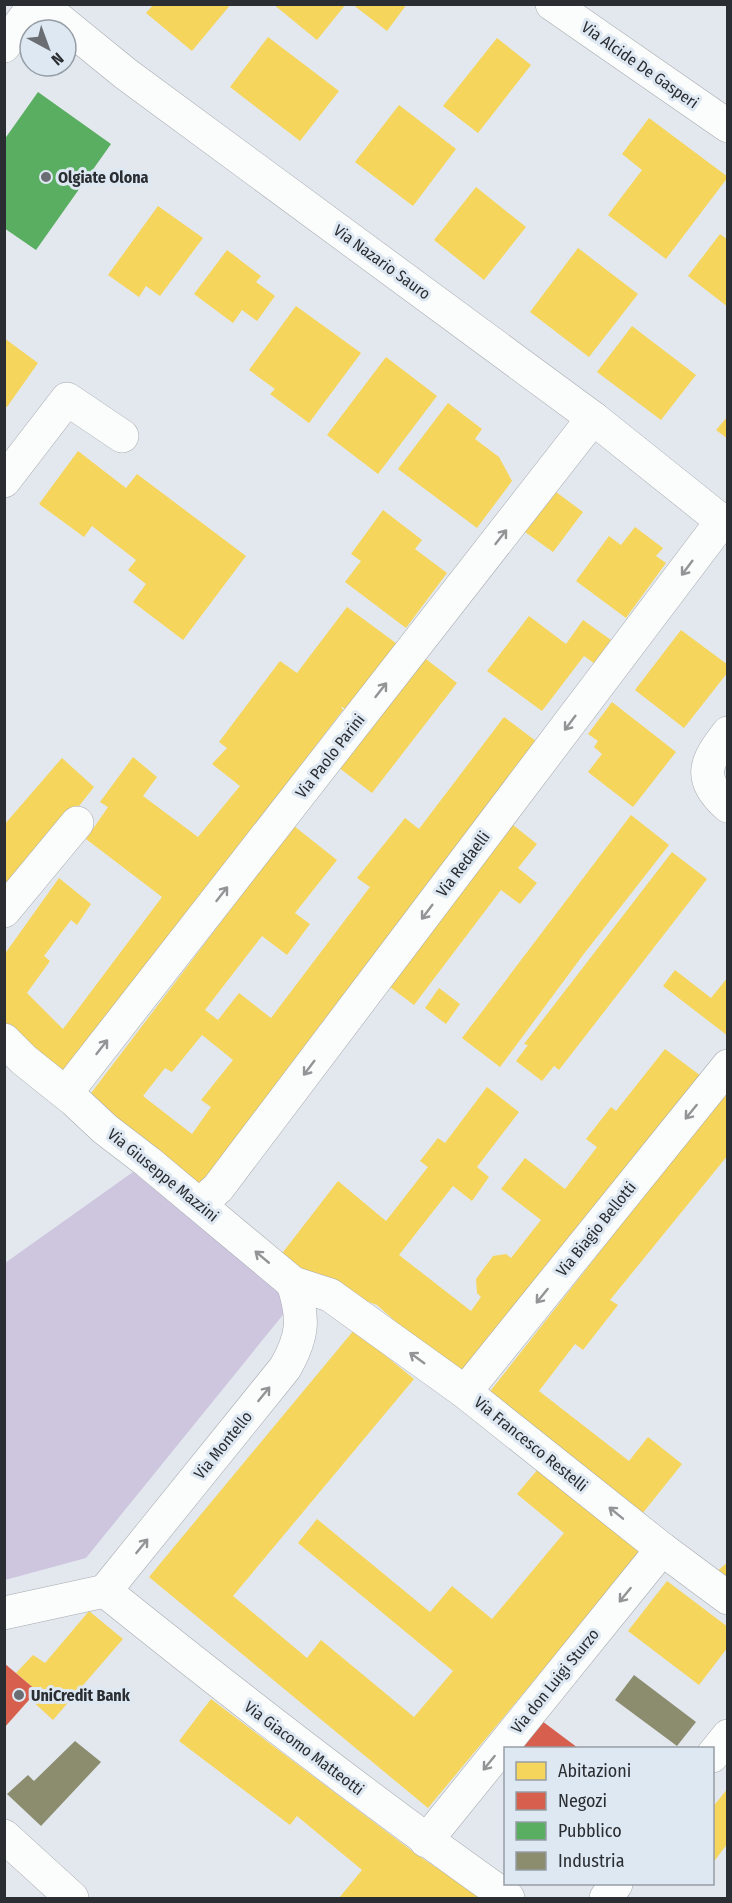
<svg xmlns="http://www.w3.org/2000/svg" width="732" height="1903" font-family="'Fira Sans Condensed',sans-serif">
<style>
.green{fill:#cec6df}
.homes{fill:#f6d55c;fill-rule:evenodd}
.shops{fill:#d6604d}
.public{fill:#5aae61}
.industry{fill:#8c8c6e}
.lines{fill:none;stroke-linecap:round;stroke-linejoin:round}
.minor-casing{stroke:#a6aaae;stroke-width:34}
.minor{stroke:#fbfcfc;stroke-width:33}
.oneway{stroke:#929496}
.poi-dot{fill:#6a6e73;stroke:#dee8f2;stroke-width:2}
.labels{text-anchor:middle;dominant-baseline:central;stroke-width:6;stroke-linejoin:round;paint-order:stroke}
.street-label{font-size:16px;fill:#2a2d31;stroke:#dee8f2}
.poi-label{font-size:16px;font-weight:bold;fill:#2a2d31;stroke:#dee8f2;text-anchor:start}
</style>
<rect width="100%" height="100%" fill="#e2e8ee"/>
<path class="green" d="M 133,1172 L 295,1300 L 86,1558 L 5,1580 L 5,1263 Z"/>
<g class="homes">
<path d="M 154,4 L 231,4 L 192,51 L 146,13 Z"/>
<path d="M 273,4 L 346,4 L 317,40 Z"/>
<path d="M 352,4 L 407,4 L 387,31 Z"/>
<path d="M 268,37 L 339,91 L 300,141 L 230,87 Z"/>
<path d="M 497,38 L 531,65 L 478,133 L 443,106 Z"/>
<path d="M 399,105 L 456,149 L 413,206 L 355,162 Z"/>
<path d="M 649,118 L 728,177 L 666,259 L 608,215 L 642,170 L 622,154 Z"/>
<path d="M 476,187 L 526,227 L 484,280 L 434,240 Z"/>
<path d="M 158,206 L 203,238 L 160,296 L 146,286 L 139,297 L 108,275 Z"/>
<path d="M 720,234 L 728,240 L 728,307 L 688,276 Z"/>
<path d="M 578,248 L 638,294 L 589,357 L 530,312 Z"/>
<path d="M 227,250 L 261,276 L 256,282 L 275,296 L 257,321 L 242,310 L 233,323 L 194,294 Z"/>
<path d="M 296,306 L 361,353 L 309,423 L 270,394 L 275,389 L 249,370 Z"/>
<path d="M 632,326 L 696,375 L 661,420 L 597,372 Z"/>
<path d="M 4,338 L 38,363 L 7,407 L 4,406 Z"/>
<path d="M 386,357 L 437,396 L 378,474 L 327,435 Z"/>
<path d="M 448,403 L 482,429 L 475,439 L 499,457 L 512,481 L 477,528 L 398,469 Z"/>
<path d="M 728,416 L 728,439 L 716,430 Z"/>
<path d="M 78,451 L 126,488 L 137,474 L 246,556 L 183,640 L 133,602 L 146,584 L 128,570 L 136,560 L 92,526 L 84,537 L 39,504 Z"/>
<path d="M 556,492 L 583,512 L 553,552 L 525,532 Z"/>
<path d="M 383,510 L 422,540 L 415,549 L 447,573 L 406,628 L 345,582 L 361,561 L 351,554 Z"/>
<path d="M 635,527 L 663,548 L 656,556 L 666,563 L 626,618 L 576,581 L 609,536 L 621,545 Z"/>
<path d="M 347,607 L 404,649 L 354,716 L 341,706 L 343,710 L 282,790 L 68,1085 L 4,1027 L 4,955 L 59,878 L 91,904 L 77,925 L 71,920 L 44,956 L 50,961 L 27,993 L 63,1029 L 162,897 L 86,839 L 108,807 L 100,802 L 133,757 L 157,777 L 143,796 L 198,837 L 240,786 L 212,764 L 227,748 L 219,742 L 280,661 L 297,673 Z"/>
<path d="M 529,616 L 566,644 L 583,620 L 611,640 L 595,664 L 584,656 L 542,711 L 487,671 Z"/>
<path d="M 681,630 L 728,665 L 728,672 L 684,728 L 635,690 Z"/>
<path d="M 422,656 L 457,683 L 372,793 L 338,767 Z"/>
<path d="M 612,702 L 676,752 L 633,807 L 588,772 L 602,754 L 594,747 L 598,741 L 588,734 Z"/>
<path d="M 504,717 L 540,744 L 196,1193 L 82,1105 L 294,826 L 337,860 L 295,913 L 310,924 L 287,955 L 262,936 L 205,1010 L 218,1020 L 239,993 L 271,1018 L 370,887 L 357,878 L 405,818 L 419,829 ZM 202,1035 L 233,1060 L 201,1100 L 211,1107 L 192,1134 L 143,1096 L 165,1068 L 172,1072 Z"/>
<path d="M 62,758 L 94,787 L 17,885 L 4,897 L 4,825 Z"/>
<path d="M 631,815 L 669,845 L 583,955 L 500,1067 L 462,1038 Z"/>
<path d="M 508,821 L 537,844 L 518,868 L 537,883 L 520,904 L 501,890 L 414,1005 L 386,984 Z"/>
<path d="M 672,852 L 707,879 L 559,1070 L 554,1066 L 542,1081 L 516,1061 L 528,1045 L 524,1044 Z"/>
<path d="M 675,970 L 711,998 L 728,977 L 728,1036 L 663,986 Z"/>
<path d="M 439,988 L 460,1004 L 446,1024 L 425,1008 Z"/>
<path d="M 665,1049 L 705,1079 L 475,1367 L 452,1372 L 377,1305 L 333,1289 L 280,1256 L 338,1181 L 386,1221 L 428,1167 L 420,1161 L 438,1138 L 445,1143 L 487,1087 L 519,1112 L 477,1167 L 489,1177 L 472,1201 L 453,1186 L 399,1255 L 471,1311 L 481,1297 L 477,1293 L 476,1279 L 493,1256 L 506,1254 L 511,1258 L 541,1220 L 501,1189 L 525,1158 L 565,1189 L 597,1147 L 586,1139 L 611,1107 L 616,1111 Z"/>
<path d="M 728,1089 L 728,1155 L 610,1300 L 618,1305 L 583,1350 L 575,1344 L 539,1391 L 629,1461 L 648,1437 L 682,1464 L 642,1514 L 488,1394 Z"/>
<path d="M 354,1330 L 414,1379 L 233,1596 L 307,1658 L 321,1640 L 414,1717 L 453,1671 L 298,1543 L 317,1519 L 430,1612 L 452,1586 L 492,1619 L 564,1533 L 517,1494 L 544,1462 L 646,1546 L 428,1808 L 149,1577 Z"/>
<path d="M 728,1562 L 728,1577 L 716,1572 Z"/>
<path d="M 667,1581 L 728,1627 L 728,1647 L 699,1685 L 628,1631 Z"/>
<path d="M 89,1611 L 123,1639 L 53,1720 L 30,1699 L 37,1691 L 16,1673 L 33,1655 L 45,1663 Z"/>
<path d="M 211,1699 L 416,1854 L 482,1898 L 339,1898 L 362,1870 L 297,1816 L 290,1825 L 179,1741 Z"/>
<path d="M 728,1788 L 728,1843 L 712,1864 L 712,1808 Z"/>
</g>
<g class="shops">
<path d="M 4,1663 L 37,1691 L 4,1728 Z"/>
<path d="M 542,1721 L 578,1748 L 521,1748 Z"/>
</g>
<path class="public" d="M 38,92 L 111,144 L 36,250 L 4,228 L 6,211 L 4,210 L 4,140 Z"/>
<g class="industry">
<path d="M 634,1675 L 696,1722 L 677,1746 L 615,1700 Z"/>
<path d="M 75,1741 L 101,1762 L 41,1826 L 7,1794 L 28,1775 L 34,1781 Z"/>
</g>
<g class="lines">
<g class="minor-casing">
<g id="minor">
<path d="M 40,4 L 126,74 L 593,418 L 728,526"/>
<path d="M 552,4 L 728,126"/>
<path d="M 4,46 L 35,4"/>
<path d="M 4,481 L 67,399 L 122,436"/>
<path d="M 728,733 C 705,762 697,779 728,806"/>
<path d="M 4,911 L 77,823"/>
<path d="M 4,1040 L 24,1060 L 74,1100 L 105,1129 L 148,1162 L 293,1283 L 330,1295 L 465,1392 L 662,1549 L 728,1598"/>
<path d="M 66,1093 L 593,418"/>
<path d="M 200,1204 L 218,1188 L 722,521"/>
<path d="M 465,1392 L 728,1066"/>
<path d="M 105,1591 C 237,1697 370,1801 508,1898"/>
<path d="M 105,1591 L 285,1368 C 304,1335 304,1318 293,1283"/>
<path d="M 4,1613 L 105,1591"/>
<path d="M 712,1756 L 728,1736"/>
<path d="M 4,1836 L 72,1898"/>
<path d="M 426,1841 L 662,1549"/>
<path d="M 606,1898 L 616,1884"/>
</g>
</g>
<use href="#minor" class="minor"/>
</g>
<defs><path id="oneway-shaft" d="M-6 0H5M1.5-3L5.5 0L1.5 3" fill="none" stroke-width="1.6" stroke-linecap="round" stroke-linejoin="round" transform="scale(1.5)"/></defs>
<g class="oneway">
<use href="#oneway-shaft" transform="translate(501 537) rotate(-52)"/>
<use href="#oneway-shaft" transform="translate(687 568) rotate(127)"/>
<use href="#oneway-shaft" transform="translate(381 690) rotate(-52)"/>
<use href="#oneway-shaft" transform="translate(570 723) rotate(127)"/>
<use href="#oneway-shaft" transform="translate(222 894) rotate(-52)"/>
<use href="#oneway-shaft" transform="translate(427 912) rotate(127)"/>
<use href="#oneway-shaft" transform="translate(102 1047) rotate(-52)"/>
<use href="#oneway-shaft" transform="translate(309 1068) rotate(127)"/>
<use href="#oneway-shaft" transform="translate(691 1112) rotate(129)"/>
<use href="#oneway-shaft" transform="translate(262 1257) rotate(-140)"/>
<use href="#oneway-shaft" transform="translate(542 1296) rotate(129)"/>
<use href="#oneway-shaft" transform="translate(417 1358) rotate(-144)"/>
<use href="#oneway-shaft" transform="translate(264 1394) rotate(-51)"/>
<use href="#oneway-shaft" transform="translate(616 1513) rotate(-141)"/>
<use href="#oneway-shaft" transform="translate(142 1546) rotate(-51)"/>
<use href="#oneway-shaft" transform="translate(625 1595) rotate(129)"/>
<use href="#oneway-shaft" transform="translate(489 1763) rotate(129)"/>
</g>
<g class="poi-dot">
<circle cx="46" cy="177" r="6"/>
<circle cx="19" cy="1695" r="6"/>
</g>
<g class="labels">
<g class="street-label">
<text transform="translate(640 65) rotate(35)">Via Alcide De Gasperi</text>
<text transform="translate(382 262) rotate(36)">Via Nazario Sauro</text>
<text transform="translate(330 756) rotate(-52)">Via Paolo Parini</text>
<text transform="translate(463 864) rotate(-53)">Via Redaelli</text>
<text transform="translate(163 1175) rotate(39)">Via Giuseppe Mazzini</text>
<text transform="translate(596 1229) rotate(-51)">Via Biagio Bellotti</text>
<text transform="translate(531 1444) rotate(39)">Via Francesco Restelli</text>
<text transform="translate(223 1445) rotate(-51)">Via Montello</text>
<text transform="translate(555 1681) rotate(-51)">Via don Luigi Sturzo</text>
<text transform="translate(304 1748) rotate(37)">Via Giacomo Matteotti</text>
</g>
<g class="poi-label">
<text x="58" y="177">Olgiate Olona</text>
<text x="31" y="1695">UniCredit Bank</text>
</g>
</g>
<rect width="732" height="1903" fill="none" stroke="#2a2d31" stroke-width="12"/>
<rect x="504" y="1747" width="210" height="138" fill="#dee8f2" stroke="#969da5" stroke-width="1.5"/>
<rect x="516" y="1762" width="30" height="18" fill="#f6d55c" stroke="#969da5" stroke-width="1.5"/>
<text x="558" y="1777" font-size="18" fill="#2a2d31">Abitazioni</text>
<rect x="516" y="1792" width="30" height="18" fill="#d6604d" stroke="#969da5" stroke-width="1.5"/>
<text x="558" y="1807" font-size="18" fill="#2a2d31">Negozi</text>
<rect x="516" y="1822" width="30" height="18" fill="#5aae61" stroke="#969da5" stroke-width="1.5"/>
<text x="558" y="1837" font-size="18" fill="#2a2d31">Pubblico</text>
<rect x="516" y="1852" width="30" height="18" fill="#8c8c6e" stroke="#969da5" stroke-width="1.5"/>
<text x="558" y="1867" font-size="18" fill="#2a2d31">Industria</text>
<g transform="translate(48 48) rotate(139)"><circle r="28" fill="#dee8f2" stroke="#969da5" stroke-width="1.5"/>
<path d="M0-4.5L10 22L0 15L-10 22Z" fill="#6a6e73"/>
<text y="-9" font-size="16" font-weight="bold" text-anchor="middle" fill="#2a2d31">N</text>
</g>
</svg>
